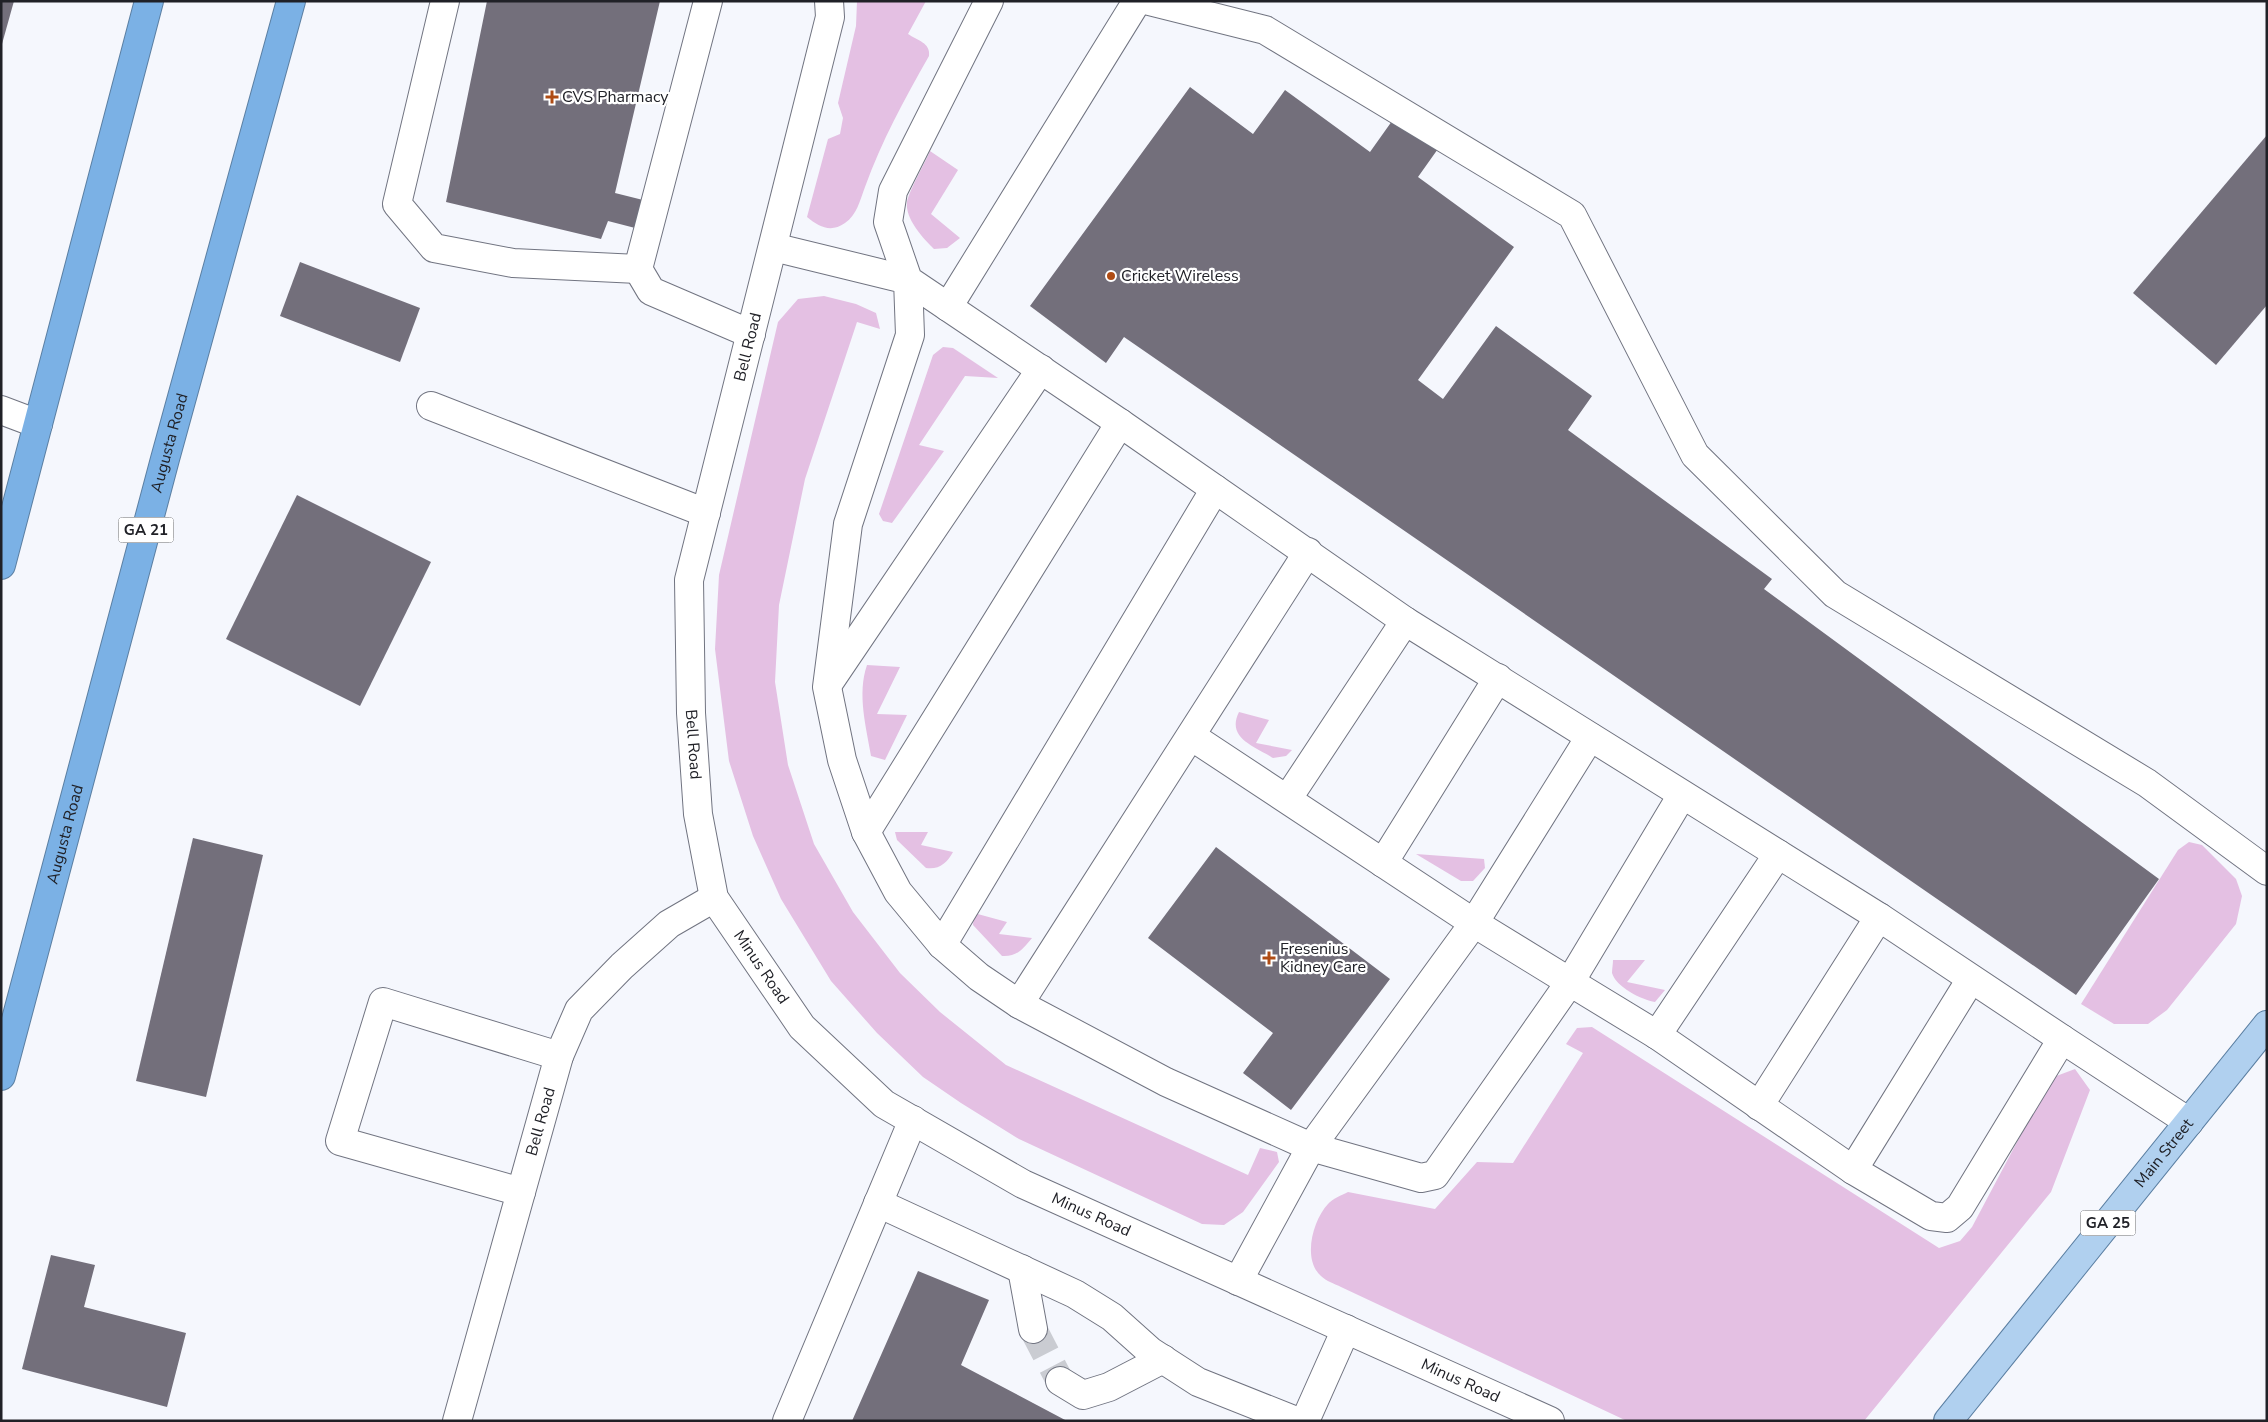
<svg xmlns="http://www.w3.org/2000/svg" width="2268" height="1422" font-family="'Nunito Sans',sans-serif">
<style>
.green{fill:#e4c0e3}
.building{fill:#736f7b}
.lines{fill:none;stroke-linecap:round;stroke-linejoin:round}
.minor-tunnel{stroke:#caccd2;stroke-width:28;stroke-dasharray:28 14;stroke-linecap:butt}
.minor-casing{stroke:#717481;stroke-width:30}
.major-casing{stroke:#5b7fa2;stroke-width:30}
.highway-casing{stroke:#5b7fa2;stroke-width:30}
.minor{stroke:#fff;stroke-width:28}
.major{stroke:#b0d0ef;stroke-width:28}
.highway{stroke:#7bb1e5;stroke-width:28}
.poi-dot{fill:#af4c14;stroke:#fff;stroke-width:2}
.labels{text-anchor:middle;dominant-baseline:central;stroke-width:4.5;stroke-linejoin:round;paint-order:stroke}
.shield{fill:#fff;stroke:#636468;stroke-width:1}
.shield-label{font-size:15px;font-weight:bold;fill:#202127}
.poi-label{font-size:16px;fill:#202127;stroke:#fff;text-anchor:start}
.street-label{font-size:16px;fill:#202127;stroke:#fff}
</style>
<rect width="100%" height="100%" fill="#f5f7fd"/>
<g class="green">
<path d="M 857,1 L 926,1 L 908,34 C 917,40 931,43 929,56 C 904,100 882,140 865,187 C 860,200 857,215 845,223 C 831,233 819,227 807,217 L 828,139 L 840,134 L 843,118 L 838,103 L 856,26 Z"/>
<path d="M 930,151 L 958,170 L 931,214 L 960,238 L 947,248 L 934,249 C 923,238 905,219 907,202 C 909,191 925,163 930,151 Z"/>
<path d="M 824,296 L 856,304 L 876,313 L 880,329 L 857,322 L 805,479 L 779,605 L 775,682 L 788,765 L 814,844 L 853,912 L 900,973 L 940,1012 L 1006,1065 L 1248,1175 L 1260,1148 L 1277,1152 L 1279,1162 L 1243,1212 L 1224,1225 L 1202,1224 L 1019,1139 L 961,1103 L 923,1077 L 877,1033 L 831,981 L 781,899 L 753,836 L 729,761 L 715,649 L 719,575 L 778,322 L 798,299 Z"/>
<path d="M 943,347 L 953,348 L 998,378 L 965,376 L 919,445 L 944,451 L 892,523 L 883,521 L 879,514 L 933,355 Z"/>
<path d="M 867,665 L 900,667 L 877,714 L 907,715 L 885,760 L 871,756 C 866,726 857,694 867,665 Z"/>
<path d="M 1239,712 L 1269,720 L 1256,743 L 1292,750 L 1286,756 L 1273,758 C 1254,746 1226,738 1239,712 Z"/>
<path d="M 895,832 L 928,832 L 921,845 L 953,852 C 947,863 939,870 926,868 L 897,840 Z"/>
<path d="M 2189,842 L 2202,845 L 2236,879 L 2242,896 L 2236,924 L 2167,1010 L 2148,1024 L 2114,1024 L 2081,1004 L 2178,850 Z"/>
<path d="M 1416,854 L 1484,859 L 1485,868 L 1473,881 L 1461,881 Z"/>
<path d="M 974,913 L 1007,922 L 999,934 L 1032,938 C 1023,949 1017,957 1002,956 L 973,925 Z"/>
<path d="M 1613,960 L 1645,960 L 1627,982 L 1665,990 L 1655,1002 C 1642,1000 1616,987 1612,973 C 1612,969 1613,964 1613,960 Z"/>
<path d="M 1592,1027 L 1939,1248 L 1960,1241 L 1972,1227 L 2051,1078 L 2075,1069 L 2090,1090 L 2051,1192 L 1864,1421 L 1627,1421 L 1341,1287 C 1335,1284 1326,1281 1321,1276 C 1302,1259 1313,1220 1328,1204 C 1332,1199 1342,1195 1348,1192 L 1435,1209 L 1477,1162 L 1513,1163 L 1583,1053 L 1566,1044 L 1577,1028 Z"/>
</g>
<g class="building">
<path d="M 1,1 L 14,1 L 2,44 L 1,44 Z"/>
<path d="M 487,1 L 660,1 L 615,193 L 647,201 L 639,229 L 608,221 L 601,239 L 446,202 Z"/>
<path d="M 1190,87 L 1253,134 L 1285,90 L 1370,152 L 1397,114 L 1440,146 L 1418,177 L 1514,247 L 1418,380 L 1443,399 L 1496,326 L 1592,396 L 1568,430 L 1772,579 L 1764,589 L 2159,879 L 2076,995 L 1124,337 L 1106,363 L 1030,306 Z"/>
<path d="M 2267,135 L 2267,305 L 2216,365 L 2133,293 Z"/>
<path d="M 300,262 L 420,308 L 400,362 L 280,316 Z"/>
<path d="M 297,495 L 431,562 L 360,706 L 226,639 Z"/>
<path d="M 193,838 L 263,855 L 206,1097 L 136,1081 Z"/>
<path d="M 1216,847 L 1390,979 L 1291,1110 L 1243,1073 L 1273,1033 L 1148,938 Z"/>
<path d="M 51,1255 L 95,1265 L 84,1307 L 186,1333 L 167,1407 L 22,1369 Z"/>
<path d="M 918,1271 L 989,1300 L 961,1365 L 1067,1421 L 852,1421 Z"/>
</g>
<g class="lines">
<path class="minor-tunnel" d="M 1033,1329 L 1060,1381"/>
<g class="minor-casing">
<g id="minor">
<path d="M 445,1 L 397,204 L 434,248 L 513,263 L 638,269"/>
<path d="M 708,1 L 638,269 L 651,291 L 751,334"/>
<path id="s1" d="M 829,1 L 830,17 L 689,580 L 691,713 L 698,814 L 714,898 L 802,1027 L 884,1104 L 1023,1184 L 1550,1421"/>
<path d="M 989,1 L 893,191 L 888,222 L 908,280 L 1120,423 L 1405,621 L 1879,917 L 2062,1039"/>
<path d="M 1149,1 L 1265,30 L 1572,215 L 1695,455 L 1835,594 L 2147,783 L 2267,871"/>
<path d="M 773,247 L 908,280 L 910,335 L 848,524 L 827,687 L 842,760 L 866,832 L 898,892 L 942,945 L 979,977 L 1019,1004 L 1166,1082 L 1311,1147 L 1421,1178 L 1435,1175 L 1570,982 L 1657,1035 L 1853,1170 L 1931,1216 L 1947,1218 L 1960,1207 L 2062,1039 L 2189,1122"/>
<path d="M 948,307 L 1137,1"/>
<path d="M 431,406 L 706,513"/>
<path d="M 1,410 L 38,424"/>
<path d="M 830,681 L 1041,369"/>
<path d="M 1191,736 L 1474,923 L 1570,982 L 1682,795"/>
<path d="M 1288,798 L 1405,621"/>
<path d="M 866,832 L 1120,423"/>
<path d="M 1383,863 L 1498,678"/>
<path d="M 942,945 L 1215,489"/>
<path d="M 1019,1004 L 1308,552"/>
<path d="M 1657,1035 L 1778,854"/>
<path d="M 1759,1106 L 1879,917"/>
<path d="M 1853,1170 L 1971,979"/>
<path d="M 521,1192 L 340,1141 L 383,1002 L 559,1056"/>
<path d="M 878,1203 L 1075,1294 L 1112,1317 L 1150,1351 L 1198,1382 L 1296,1421"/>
<path d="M 1022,1269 L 1033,1329"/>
<path d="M 1238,1281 L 1311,1147 L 1474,923 L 1590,737"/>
<path d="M 1060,1381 L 1083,1395 L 1109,1387 L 1163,1359"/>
<path id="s2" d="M 457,1421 L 559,1056 L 579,1010 L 622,966 L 669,924 L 714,898"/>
<path d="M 787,1421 L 913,1120"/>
<path d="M 1305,1421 L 1346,1329"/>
</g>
</g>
<g class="major-casing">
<g id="major">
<path id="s3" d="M 1948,1421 L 2267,1025"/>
</g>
</g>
<g class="highway-casing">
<g id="highway">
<path d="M 1,565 L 149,1"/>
<path id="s4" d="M 1,1076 L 165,459 L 291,1"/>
</g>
</g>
<use href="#minor" class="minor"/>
<use href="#major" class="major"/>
<use href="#highway" class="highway"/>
</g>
<g class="poi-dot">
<path d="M549.5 89.5h5v5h5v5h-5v5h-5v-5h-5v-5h5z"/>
<circle cx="1111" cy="276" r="5"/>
<path d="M1266.5 950.5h5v5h5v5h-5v5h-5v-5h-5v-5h5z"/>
</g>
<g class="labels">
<g class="shield">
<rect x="118.5" y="517.5" width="55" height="25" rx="4"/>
<rect x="2080.5" y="1210.5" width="55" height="25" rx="4"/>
</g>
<g class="shield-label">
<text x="146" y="530">GA 21</text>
<text x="2108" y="1223">GA 25</text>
</g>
<g class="poi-label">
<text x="562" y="97">CVS Pharmacy</text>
<text x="1121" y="276">Cricket Wireless</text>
<text x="1280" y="949">Fresenius<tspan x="1280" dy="18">Kidney Care</tspan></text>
</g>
<g class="street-label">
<text transform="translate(748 347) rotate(-76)">Bell Road</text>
<text stroke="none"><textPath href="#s4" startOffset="655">Augusta Road</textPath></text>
<text stroke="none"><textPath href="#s1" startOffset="761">Bell Road</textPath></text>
<text stroke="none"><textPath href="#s4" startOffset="250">Augusta Road</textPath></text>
<text stroke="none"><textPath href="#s1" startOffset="1000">Minus Road</textPath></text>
<text stroke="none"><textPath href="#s2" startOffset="311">Bell Road</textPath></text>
<text stroke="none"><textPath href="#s3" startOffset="344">Main Street</textPath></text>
<text stroke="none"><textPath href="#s1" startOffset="1420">Minus Road</textPath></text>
<text stroke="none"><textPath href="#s1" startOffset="1825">Minus Road</textPath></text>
</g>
</g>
<rect width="2268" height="1422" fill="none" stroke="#202127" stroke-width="5"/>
</svg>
